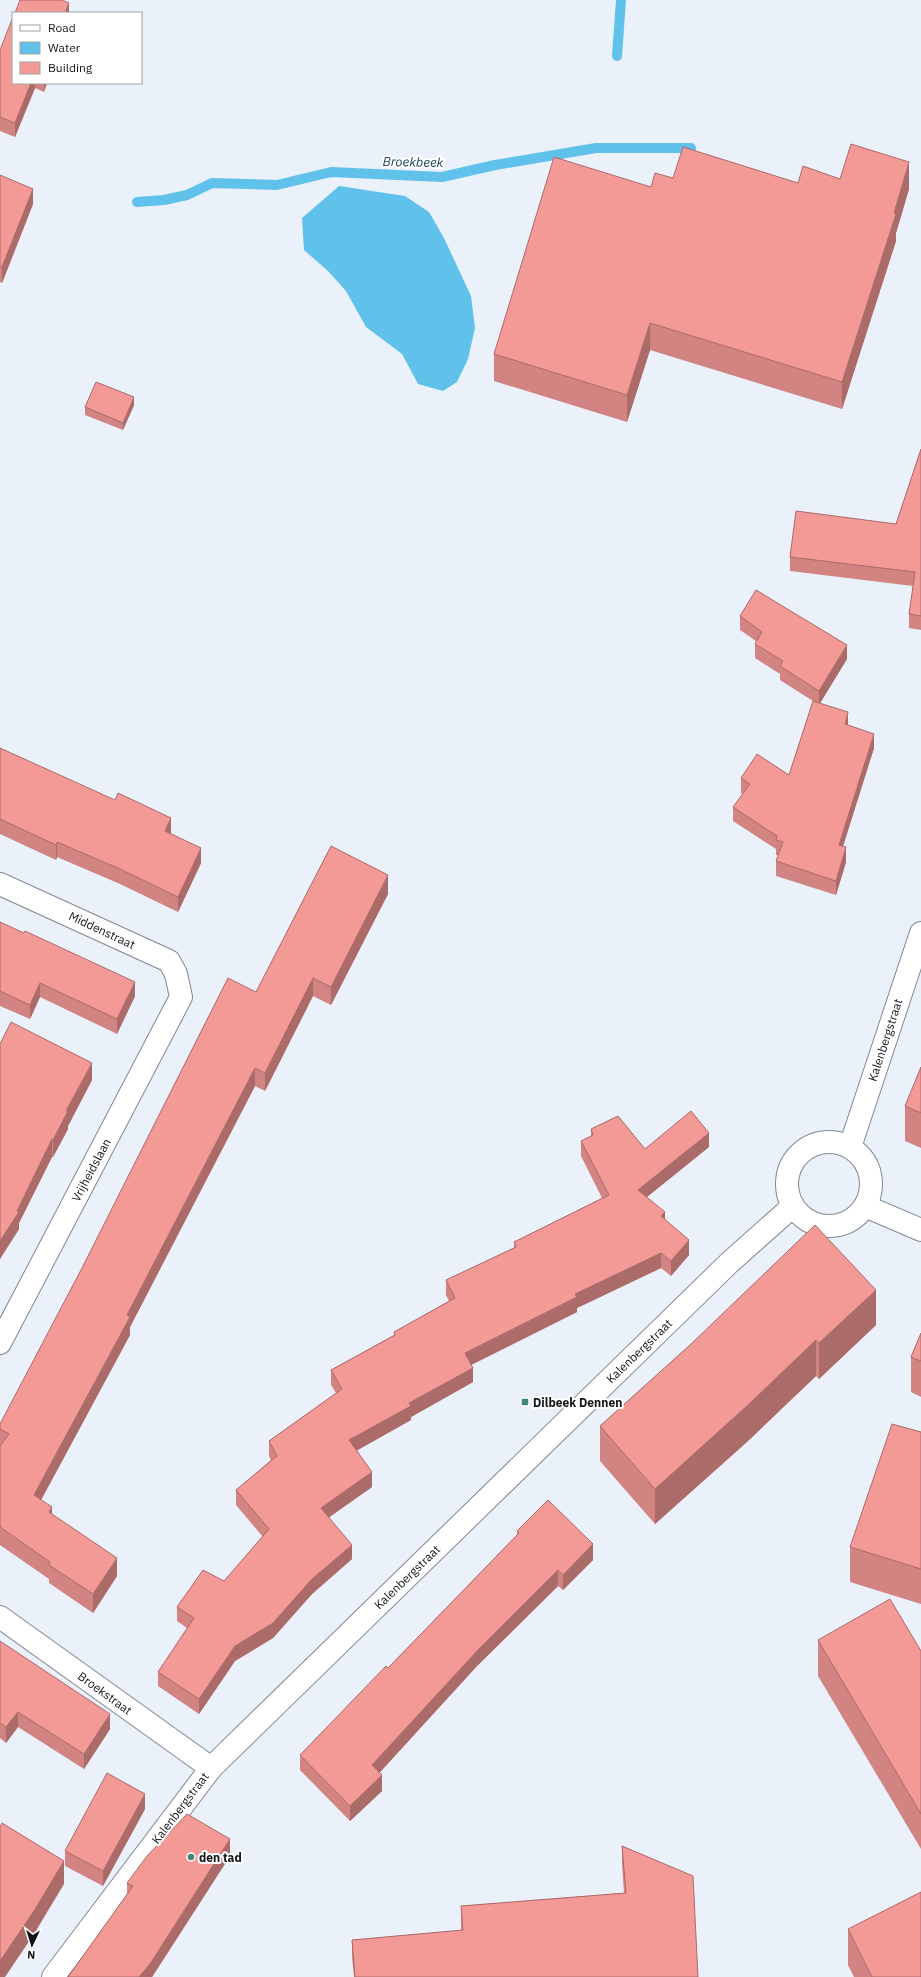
<svg xmlns="http://www.w3.org/2000/svg" width="921" height="1977" font-family="'IBM Plex Sans',sans-serif">
<style>
.water{fill:#60c1ea}
.lines{fill:none;stroke-linecap:round;stroke-linejoin:round}
.stream{stroke:#60c1ea;stroke-width:10}
.minor-casing{stroke:#828891;stroke-width:24}
.minor{stroke:#fff;stroke-width:22}
.wall{fill:#d18481}
.shaded-wall{fill:#aa6b69}
.building{fill:#f39996;stroke:#aa6b69}
.poi-dot{fill:#428577;stroke:#fff;stroke-width:1.5}
.labels{text-anchor:middle;dominant-baseline:central;stroke-width:4;stroke-linejoin:round;paint-order:stroke}
.street-label{font-size:12px;fill:#121518;stroke:#fff}
.poi-label{font-size:12px;font-weight:bold;fill:#121518;stroke:#fff;text-anchor:start}
.water-label{font-size:13px;font-style:italic;fill:#194455;stroke:#fff}
</style>
<rect width="100%" height="100%" fill="#eaf1fb"/>
<path class="water" d="M 339,186 L 405,196 L 429,212 L 444,238 L 471,296 L 475,328 L 468,359 L 457,382 L 443,391 L 418,384 L 402,354 L 366,327 L 346,291 L 328,271 L 304,250 L 302,218 Z"/>
<g class="lines">
<g class="stream">
<path d="M 617,56 L 621,0"/>
<path d="M 137,202 L 164,200 L 187,195 L 212,183 L 277,185 L 331,172 L 442,177 L 495,165 L 596,148 L 691,148"/>
</g>
<g class="minor-casing">
<g id="minor">
<path d="M 0,884 L 169,961 L 176,974 L 181,997 L 0,1343"/>
<circle cx="829" cy="1184" r="42"/>
<path d="M 850,1147 L 921,933"/>
<path d="M 865,1206 L 921,1230"/>
<path d="M 0,1617 L 211,1768"/>
<path d="M 53,1977 L 211,1768 L 729,1263 L 793,1206"/>
</g>
</g>
<use href="#minor" class="minor"/>
</g>
<g class="wall">
<path d="M 0,50 L 13,83 L 47,83 L 44,92 L 35,88 L 15,137 L 0,131 Z"/>
<path d="M 0,175 L 33,204 L 2,283 L 0,282 Z"/>
<path d="M 673,178 L 798,183 L 840,179 L 909,189 L 896,233 L 896,241 L 842,409 L 650,350 L 627,422 L 494,381 L 494,354 L 651,187 Z"/>
<path d="M 134,405 L 123,430 L 85,415 L 85,407 Z"/>
<path d="M 921,449 L 921,630 L 909,628 L 909,614 L 913,586 L 790,571 L 790,557 L 896,524 Z"/>
<path d="M 740,616 L 847,659 L 820,703 L 848,725 L 874,748 L 843,846 L 846,862 L 836,895 L 776,876 L 776,861 L 778,855 L 776,855 L 776,849 L 733,821 L 733,807 L 743,794 L 741,793 L 741,778 L 789,775 L 813,701 L 780,680 L 780,674 L 755,658 L 755,644 L 756,641 L 740,630 Z"/>
<path d="M 0,748 L 171,833 L 171,834 L 201,863 L 178,912 L 120,884 L 57,857 L 56,860 L 0,834 Z"/>
<path d="M 388,894 L 331,1005 L 313,996 L 265,1091 L 255,1086 L 130,1327 L 130,1335 L 41,1500 L 52,1514 L 117,1576 L 93,1613 L 49,1583 L 49,1579 L 0,1545 L 0,1424 L 256,992 Z"/>
<path d="M 0,922 L 135,996 L 117,1034 L 40,997 L 30,1019 L 0,1006 Z"/>
<path d="M 0,1044 L 92,1080 L 68,1126 L 68,1129 L 53,1157 L 52,1157 L 19,1223 L 19,1229 L 0,1259 Z"/>
<path d="M 921,1067 L 921,1148 L 905,1141 L 905,1106 Z"/>
<path d="M 591,1129 L 645,1149 L 709,1147 L 647,1197 L 665,1219 L 689,1255 L 671,1276 L 661,1268 L 577,1308 L 577,1312 L 471,1365 L 473,1382 L 411,1417 L 411,1420 L 357,1450 L 372,1487 L 329,1517 L 352,1559 L 312,1594 L 273,1638 L 235,1661 L 199,1714 L 158,1686 L 158,1672 L 187,1628 L 177,1621 L 177,1607 L 224,1581 L 263,1537 L 236,1505 L 236,1490 L 271,1460 L 269,1456 L 269,1441 L 336,1393 L 331,1385 L 331,1370 L 394,1335 L 394,1332 L 449,1301 L 446,1295 L 446,1280 L 514,1248 L 514,1242 L 602,1198 L 581,1156 L 581,1141 L 591,1136 Z"/>
<path d="M 876,1325 L 819,1379 L 816,1376 L 748,1441 L 655,1524 L 600,1461 L 600,1426 L 690,1345 Z"/>
<path d="M 921,1333 L 921,1397 L 911,1392 L 911,1357 Z"/>
<path d="M 921,1432 L 921,1604 L 850,1582 L 850,1547 Z"/>
<path d="M 517,1531 L 593,1560 L 563,1590 L 558,1586 L 477,1666 L 379,1773 L 382,1791 L 350,1821 L 300,1770 L 300,1755 L 388,1668 L 517,1535 Z"/>
<path d="M 818,1640 L 921,1651 L 921,1849 L 818,1676 Z"/>
<path d="M 0,1641 L 110,1729 L 84,1769 L 18,1727 L 6,1743 L 0,1738 Z"/>
<path d="M 145,1809 L 103,1886 L 65,1866 L 65,1851 Z"/>
<path d="M 622,1846 L 698,1977 L 354,1977 L 352,1957 L 352,1940 L 461,1930 L 461,1906 L 624,1893 L 622,1864 Z"/>
<path d="M 230,1856 L 152,1977 L 68,1977 L 127,1894 L 127,1883 Z"/>
<path d="M 848,1929 L 921,1977 L 854,1977 L 848,1965 Z"/>
</g>
<g class="shaded-wall">
<path d="M 69,3 L 69,13 L 65,13 Z"/>
<path d="M 31,83 L 35,83 L 35,88 L 15,137 L 15,123 Z"/>
<path d="M 44,83 L 47,83 L 44,92 Z"/>
<path d="M 909,162 L 909,189 L 896,233 L 896,241 L 842,409 L 842,382 L 894,213 Z"/>
<path d="M 33,189 L 33,204 L 2,283 L 2,267 Z"/>
<path d="M 650,323 L 650,350 L 627,422 L 627,395 Z"/>
<path d="M 134,397 L 134,405 L 123,430 L 123,423 Z"/>
<path d="M 847,645 L 847,659 L 819,705 L 819,691 Z"/>
<path d="M 848,712 L 848,726 L 845,724 Z"/>
<path d="M 874,734 L 874,748 L 839,859 L 839,845 Z"/>
<path d="M 171,818 L 171,833 L 165,846 L 165,831 Z"/>
<path d="M 57,842 L 57,857 L 56,860 L 56,845 Z"/>
<path d="M 846,847 L 846,862 L 836,895 L 836,881 Z"/>
<path d="M 201,848 L 201,863 L 178,912 L 178,897 Z"/>
<path d="M 388,875 L 388,894 L 331,1005 L 331,987 Z"/>
<path d="M 313,978 L 313,996 L 265,1091 L 265,1073 Z"/>
<path d="M 135,982 L 135,996 L 117,1034 L 117,1019 Z"/>
<path d="M 40,983 L 40,997 L 30,1019 L 30,1005 Z"/>
<path d="M 92,1063 L 92,1080 L 68,1126 L 68,1129 L 53,1157 L 53,1140 L 66,1111 Z"/>
<path d="M 255,1068 L 255,1086 L 130,1327 L 130,1335 L 34,1513 L 34,1495 Z"/>
<path d="M 709,1133 L 709,1147 L 638,1204 L 638,1190 Z"/>
<path d="M 52,1139 L 52,1157 L 19,1223 L 19,1229 L 0,1259 L 0,1241 L 17,1211 Z"/>
<path d="M 665,1212 L 665,1227 L 661,1216 Z"/>
<path d="M 689,1240 L 689,1255 L 671,1276 L 671,1261 Z"/>
<path d="M 661,1253 L 661,1268 L 577,1308 L 577,1312 L 465,1368 L 465,1353 L 575,1294 Z"/>
<path d="M 876,1290 L 876,1325 L 819,1379 L 819,1343 Z"/>
<path d="M 816,1340 L 816,1376 L 748,1441 L 655,1524 L 655,1489 Z"/>
<path d="M 473,1368 L 473,1382 L 411,1417 L 411,1420 L 349,1455 L 349,1440 L 409,1403 Z"/>
<path d="M 372,1472 L 372,1487 L 321,1523 L 321,1508 Z"/>
<path d="M 52,1507 L 52,1526 L 49,1512 Z"/>
<path d="M 593,1544 L 593,1560 L 563,1590 L 563,1575 Z"/>
<path d="M 352,1545 L 352,1559 L 312,1594 L 273,1638 L 235,1661 L 199,1714 L 199,1699 L 235,1646 Z"/>
<path d="M 117,1558 L 117,1576 L 93,1613 L 93,1594 Z"/>
<path d="M 558,1570 L 558,1586 L 477,1666 L 372,1781 L 372,1765 L 477,1651 Z"/>
<path d="M 18,1712 L 18,1727 L 6,1743 L 6,1727 Z"/>
<path d="M 110,1714 L 110,1729 L 84,1769 L 84,1754 Z"/>
<path d="M 382,1775 L 382,1791 L 350,1821 L 350,1806 Z"/>
<path d="M 145,1794 L 145,1809 L 103,1886 L 103,1871 Z"/>
<path d="M 230,1839 L 230,1856 L 152,1977 L 139,1977 Z"/>
<path d="M 64,1861 L 64,1884 L 34,1934 L 5,1977 L 0,1977 L 0,1961 Z"/>
</g>
<g class="building">
<path d="M 20,0 L 62,0 L 69,3 L 65,13 L 15,13 Z"/>
<path d="M 13,17 L 13,83 L 31,83 L 15,123 L 0,117 L 0,50 Z"/>
<path d="M 851,144 L 909,162 L 894,213 L 896,214 L 842,382 L 650,323 L 627,395 L 494,354 L 554,157 L 651,187 L 655,173 L 673,178 L 683,147 L 798,183 L 803,166 L 840,179 Z"/>
<path d="M 0,175 L 33,189 L 2,267 L 0,267 Z"/>
<path d="M 96,382 L 134,397 L 123,423 L 85,407 Z"/>
<path d="M 921,449 L 921,616 L 909,614 L 915,572 L 790,557 L 796,511 L 896,524 Z"/>
<path d="M 756,590 L 847,645 L 819,691 L 780,666 L 783,661 L 755,644 L 762,632 L 740,616 Z"/>
<path d="M 813,701 L 848,712 L 845,724 L 874,734 L 839,845 L 846,847 L 836,881 L 776,861 L 783,842 L 776,840 L 777,836 L 733,807 L 750,784 L 741,778 L 757,754 L 789,775 Z"/>
<path d="M 0,748 L 115,800 L 118,793 L 171,818 L 165,831 L 201,848 L 178,897 L 120,869 L 57,842 L 56,845 L 0,819 Z"/>
<path d="M 331,846 L 388,875 L 331,987 L 313,978 L 265,1073 L 255,1068 L 127,1315 L 130,1317 L 34,1495 L 52,1507 L 49,1512 L 117,1558 L 93,1594 L 49,1565 L 50,1562 L 0,1527 L 0,1446 L 9,1434 L 0,1429 L 0,1424 L 82,1268 L 228,978 L 256,992 Z"/>
<path d="M 0,922 L 24,933 L 25,931 L 135,982 L 117,1019 L 40,983 L 30,1005 L 0,991 Z"/>
<path d="M 11,1022 L 92,1063 L 66,1111 L 68,1111 L 53,1140 L 52,1139 L 17,1211 L 19,1212 L 0,1241 L 0,1044 Z"/>
<path d="M 921,1067 L 921,1113 L 905,1106 Z"/>
<path d="M 691,1111 L 709,1133 L 638,1190 L 665,1212 L 661,1216 L 689,1240 L 671,1261 L 661,1253 L 575,1294 L 577,1297 L 465,1353 L 473,1368 L 409,1403 L 411,1406 L 349,1440 L 372,1472 L 321,1508 L 352,1545 L 312,1579 L 273,1623 L 235,1646 L 199,1699 L 158,1672 L 194,1618 L 177,1607 L 203,1570 L 224,1581 L 269,1529 L 236,1490 L 277,1456 L 269,1441 L 342,1389 L 331,1370 L 395,1335 L 394,1332 L 455,1298 L 446,1280 L 516,1247 L 514,1242 L 609,1195 L 581,1141 L 593,1135 L 591,1129 L 618,1116 L 645,1149 Z"/>
<path d="M 815,1225 L 876,1290 L 819,1343 L 816,1340 L 748,1405 L 655,1489 L 600,1426 L 690,1345 Z"/>
<path d="M 921,1333 L 921,1361 L 911,1357 Z"/>
<path d="M 892,1424 L 921,1432 L 921,1569 L 850,1547 Z"/>
<path d="M 548,1500 L 593,1544 L 563,1575 L 558,1570 L 477,1651 L 372,1765 L 382,1775 L 350,1806 L 300,1755 L 386,1666 L 388,1668 L 519,1533 L 517,1531 Z"/>
<path d="M 890,1599 L 921,1651 L 921,1814 L 818,1640 Z"/>
<path d="M 0,1641 L 110,1714 L 84,1754 L 18,1712 L 6,1727 L 0,1723 Z"/>
<path d="M 107,1773 L 145,1794 L 103,1871 L 65,1851 Z"/>
<path d="M 187,1814 L 230,1839 L 150,1964 L 139,1977 L 68,1977 L 133,1886 L 127,1883 L 147,1856 Z"/>
<path d="M 2,1823 L 64,1861 L 34,1911 L 0,1961 L 0,1827 Z"/>
<path d="M 622,1846 L 693,1876 L 698,1977 L 355,1977 L 352,1940 L 463,1930 L 461,1906 L 626,1893 Z"/>
<path d="M 921,1892 L 921,1977 L 872,1977 L 848,1929 Z"/>
</g>
<g class="poi-dot">
<rect x="521" y="1398" width="8" height="8" rx="2"/>
<circle cx="191" cy="1857" r="4"/>
</g>
<g class="labels">
<g class="street-label">
<text transform="translate(102 930) rotate(25)">Middenstraat</text>
<text transform="translate(885 1040) rotate(-72)">Kalenbergstraat</text>
<text transform="translate(91 1170) rotate(-62)">Vrijheidslaan</text>
<text transform="translate(639 1351) rotate(-44)">Kalenbergstraat</text>
<text transform="translate(407 1577) rotate(-44)">Kalenbergstraat</text>
<text transform="translate(105 1693) rotate(36)">Broekstraat</text>
<text transform="translate(180 1808) rotate(-53)">Kalenbergstraat</text>
</g>
<g class="poi-label">
<text x="533" y="1402">Dilbeek Dennen</text>
<text x="199" y="1857">den tad</text>
</g>
<g class="water-label">
<text transform="translate(413 162) rotate(1)">Broekbeek</text>
</g>
</g>
<rect x="12" y="12" width="130" height="72" fill="#ffffff" stroke="#a0a1a3"/>
<rect x="20" y="25" width="20" height="6" fill="#ffffff" stroke="#a0a1a3"/>
<text x="48" y="32" font-size="12" fill="#121518">Road</text>
<rect x="20" y="42" width="20" height="12" fill="#60c1ea" stroke="#a0a1a3"/>
<text x="48" y="52" font-size="12" fill="#121518">Water</text>
<rect x="20" y="62" width="20" height="12" fill="#f39996" stroke="#a0a1a3"/>
<text x="48" y="72" font-size="12" fill="#121518">Building</text>
<g transform="translate(32 1945) rotate(184)" stroke="#ffffff" stroke-width="3" paint-order="stroke">
<path d="M0-3L7 15L0 10L-7 15Z" fill="#121518"/>
<text y="-6" font-size="11" font-weight="bold" text-anchor="middle" fill="#121518">N</text>
</g>
</svg>
